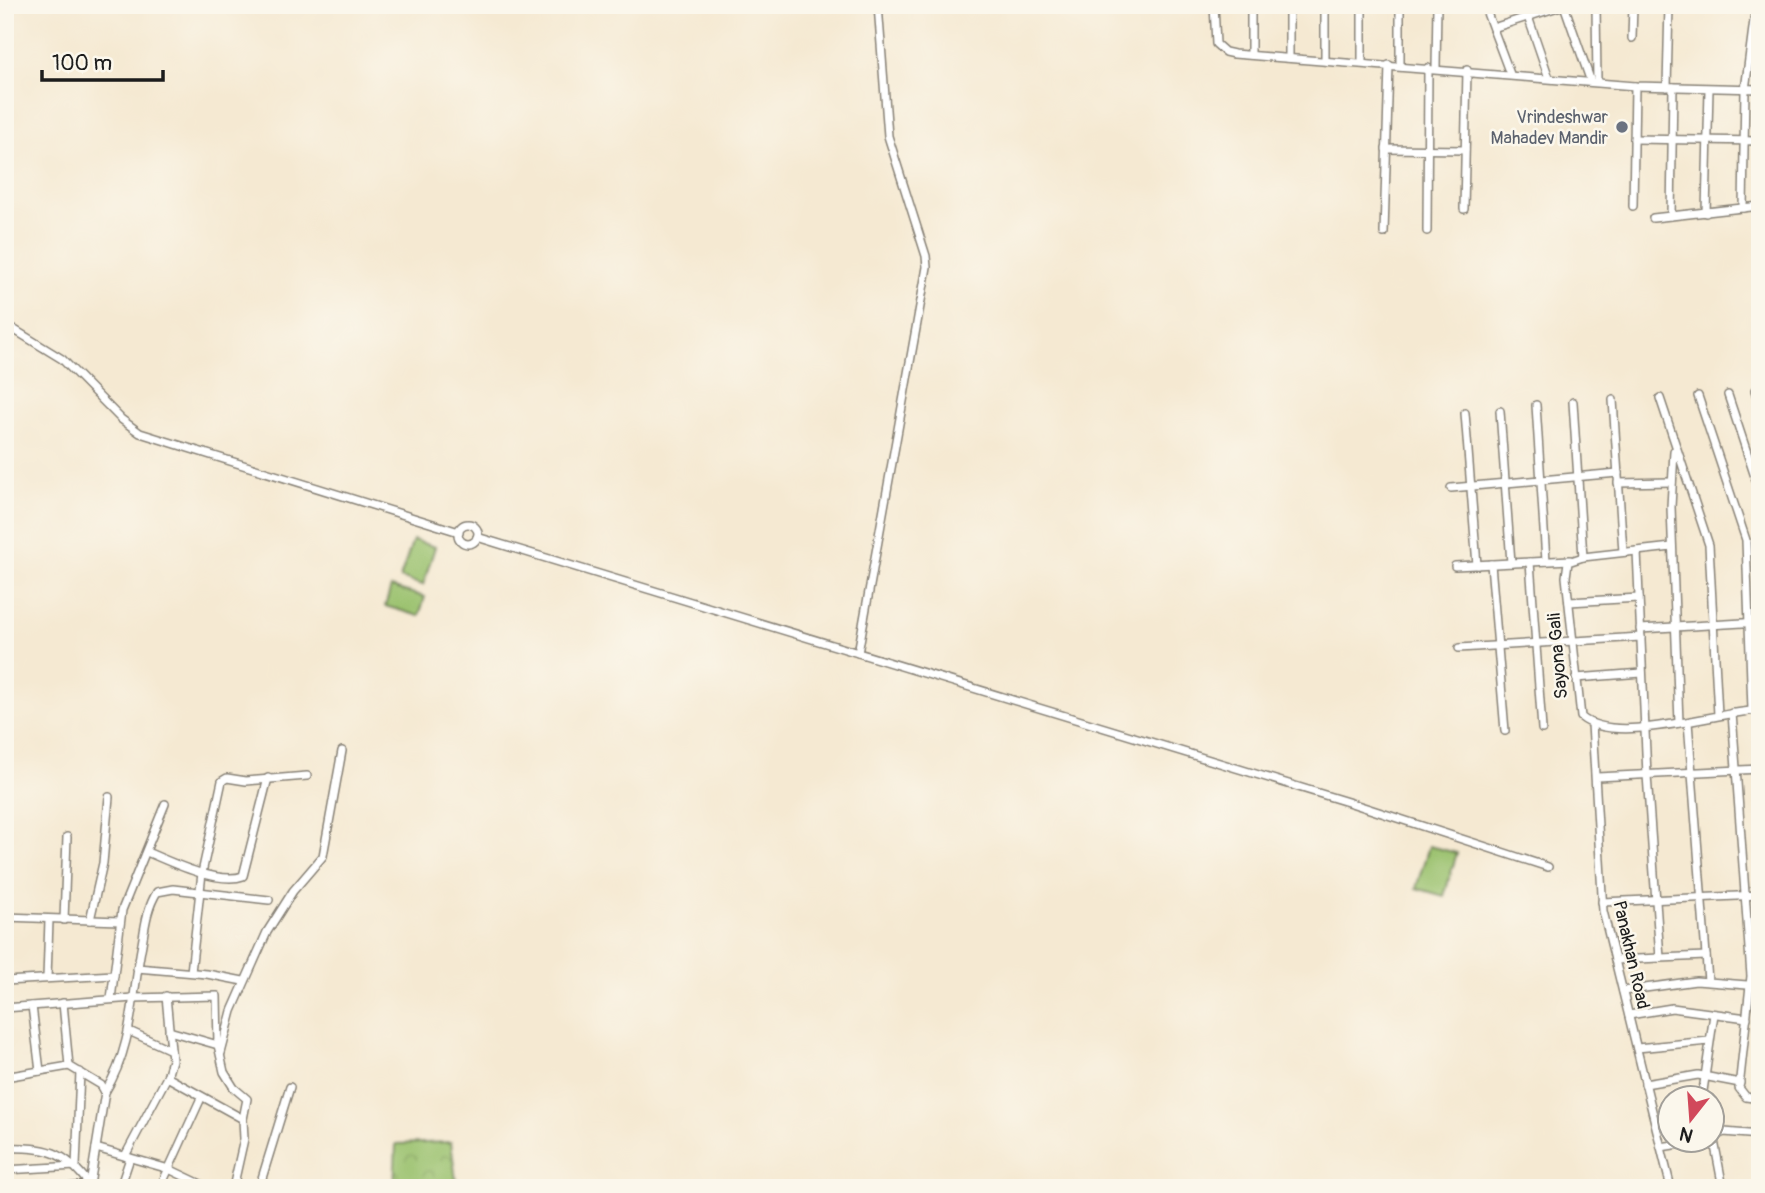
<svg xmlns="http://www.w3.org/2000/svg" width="1765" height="1193" font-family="Pangolin,sans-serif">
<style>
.park{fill:url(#park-crowns);stroke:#5b6e44;stroke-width:2}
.pitch{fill:#9ac16d;stroke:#5b6e44;stroke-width:2}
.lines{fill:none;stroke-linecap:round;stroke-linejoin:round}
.minor-casing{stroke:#888277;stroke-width:10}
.minor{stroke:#fff;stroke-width:7}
.worship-dot{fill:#6b7280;stroke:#fbf7ec;stroke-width:2.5}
.labels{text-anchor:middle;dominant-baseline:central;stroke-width:5;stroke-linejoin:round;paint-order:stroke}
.worship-label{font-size:18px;fill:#5b616d;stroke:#fbf7ec;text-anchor:end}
.street-label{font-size:18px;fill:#1c1c1c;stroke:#fbf7ec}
</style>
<defs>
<pattern id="park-crowns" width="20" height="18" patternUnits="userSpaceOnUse" patternTransform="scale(1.75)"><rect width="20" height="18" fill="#9ac16d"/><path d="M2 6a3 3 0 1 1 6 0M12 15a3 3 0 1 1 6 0" fill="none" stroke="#84a55e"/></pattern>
</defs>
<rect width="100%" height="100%" fill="#fbf7ec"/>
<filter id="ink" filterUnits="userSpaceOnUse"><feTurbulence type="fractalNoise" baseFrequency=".0143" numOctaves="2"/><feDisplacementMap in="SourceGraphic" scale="14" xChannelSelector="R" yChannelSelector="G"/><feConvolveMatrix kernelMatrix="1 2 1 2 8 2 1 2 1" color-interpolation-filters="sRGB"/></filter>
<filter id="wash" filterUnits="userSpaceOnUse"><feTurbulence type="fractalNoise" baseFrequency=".00686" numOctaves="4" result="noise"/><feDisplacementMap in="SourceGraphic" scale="28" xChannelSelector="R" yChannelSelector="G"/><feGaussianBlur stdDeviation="1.57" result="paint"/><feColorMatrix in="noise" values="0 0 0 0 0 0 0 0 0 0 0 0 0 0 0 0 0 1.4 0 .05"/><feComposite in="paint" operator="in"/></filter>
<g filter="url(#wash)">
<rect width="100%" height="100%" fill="#f5e9d2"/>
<path class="park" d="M 451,1142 L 457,1188 L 394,1188 L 396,1144 Z"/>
<g class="pitch">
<path d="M 413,540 L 435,547 L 423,585 L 400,578 Z"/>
<path d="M 391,587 L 425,597 L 419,616 L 385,606 Z"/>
<path d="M 1429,846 L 1457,853 L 1444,896 L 1416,888 Z"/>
</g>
</g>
<g filter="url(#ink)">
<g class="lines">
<g class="minor-casing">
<g id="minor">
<path d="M 1214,5 L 1216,44 L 1225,52 L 1234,54 L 1635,86 L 1760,89"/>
<path d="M 1400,5 L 1400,66"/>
<path d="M 1484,5 L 1510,74"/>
<path d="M 1524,5 L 1549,78"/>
<path d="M 1564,5 L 1591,82"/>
<path d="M 1596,5 L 1597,82"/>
<path d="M 5,12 L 6,5"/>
<path d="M 1493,28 L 1564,5"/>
<path d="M 1632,38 L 1633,5"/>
<path d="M 1251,55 L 1251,5"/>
<path d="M 1289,58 L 1289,5"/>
<path d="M 1325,60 L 1325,5"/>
<path d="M 1362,63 L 1362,5"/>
<path d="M 1436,68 L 1437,5"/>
<path d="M 1667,87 L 1669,5"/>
<path d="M 1634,139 L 1760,141"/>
<path d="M 1386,149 L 1465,150"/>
<path d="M 1633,206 L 1635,86"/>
<path d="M 1743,208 L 1745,90 L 1756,5"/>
<path d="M 1464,209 L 1467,70"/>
<path d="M 1706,213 L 1709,89"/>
<path d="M 1671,216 L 1673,87"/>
<path d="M 1653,218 L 1760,206"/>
<path d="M 1427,231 L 1428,68"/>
<path d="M 1384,233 L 1389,65"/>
<path d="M 5,324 L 62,359 L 121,419 L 140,433 L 459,532"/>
<path d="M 1755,390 L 1760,406"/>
<path d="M 1728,395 L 1760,492"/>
<path d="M 1698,396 L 1746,540 L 1752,710"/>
<path d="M 1660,398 L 1709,545 L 1718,715"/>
<path d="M 1613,400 L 1623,552"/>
<path d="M 1573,402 L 1583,557"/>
<path d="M 1536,405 L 1546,561"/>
<path d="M 1500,411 L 1511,563"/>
<path d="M 1465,413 L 1477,565"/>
<path d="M 1674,451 L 1671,507 L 1679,723"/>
<path d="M 1618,483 L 1672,482"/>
<path d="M 1451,488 L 1618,473"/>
<circle cx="468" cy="534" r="10"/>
<path d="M 477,537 L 1351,803 L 1548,867"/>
<path d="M 1672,547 L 1583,557 L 1568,562 L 1566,577 L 1581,717 C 1615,746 1716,712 1760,710"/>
<path d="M 1637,551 L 1647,775 L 1660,958"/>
<path d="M 1530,562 L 1542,729"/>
<path d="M 1491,564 L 1505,731"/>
<path d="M 1455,566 L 1570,560"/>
<path d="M 1569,602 L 1639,598"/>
<path d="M 1640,629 L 1760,622"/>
<path d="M 1459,648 L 1641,637"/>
<path d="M 858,653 L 927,267 L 926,256 L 888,136 L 878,5"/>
<path d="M 1576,678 L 1642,673"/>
<path d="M 1732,713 L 1751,976 L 1739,1088 L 1746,1097 L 1760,1099"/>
<path d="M 1688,722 L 1708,981"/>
<path d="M 1592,724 L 1603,911 L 1671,1188"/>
<path d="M 1597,777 L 1760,769"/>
<path d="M 147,852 C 170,862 219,885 243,876 L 268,778"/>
<path d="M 1602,902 L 1760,895"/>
<path d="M 5,917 L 120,921"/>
<path d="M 64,920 L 67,837"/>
<path d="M 90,920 L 103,863 L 109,797"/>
<path d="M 5,959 L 9,919"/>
<path d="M 1615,960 L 1706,956"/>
<path d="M 137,968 L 207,974 L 243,981"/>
<path d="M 191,972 L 202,873 L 222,781 L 227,778 L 246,781 L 307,776"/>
<path d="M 47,978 L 49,920"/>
<path d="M 5,981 L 114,975"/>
<path d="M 1623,991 L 1696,981 L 1760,986"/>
<path d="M 111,999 L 122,910 L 165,804"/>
<path d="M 63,1003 L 69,1066"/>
<path d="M 32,1006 L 40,1071"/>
<path d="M 5,1008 L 133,998 L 217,996 L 218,1045 L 224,1072 L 234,1088 L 247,1099 L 243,1119 L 244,1139 L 233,1188"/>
<path d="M 1629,1015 L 1672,1008 L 1747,1018"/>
<path d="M 129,1031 L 171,1050"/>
<path d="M 169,1031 L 218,1045"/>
<path d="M 1637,1048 L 1709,1041"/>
<path d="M 221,1053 L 232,1011 L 267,932 L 293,891 L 323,856 L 342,751"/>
<path d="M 5,1077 L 69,1066 L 101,1085 L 105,1092 L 90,1185 L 92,1188"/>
<path d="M 167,1077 L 243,1119"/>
<path d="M 1645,1084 L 1698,1075 L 1740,1083"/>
<path d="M 105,1092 C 133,1048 132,994 142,944 C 145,926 147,908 157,892 L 173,889 L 269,900"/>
<path d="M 1702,1098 L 1714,1014"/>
<path d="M 1712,1130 L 1723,1188"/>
<path d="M 1713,1137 L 1724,1132 L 1760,1135"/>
<path d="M 1661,1147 L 1705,1140"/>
<path d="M 5,1148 C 47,1147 64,1150 90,1185"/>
<path d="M 96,1148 L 169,1169 L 209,1188"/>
<path d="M 125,1156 L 167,1077 L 172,1060 L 166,996"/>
<path d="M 5,1170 L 76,1166 L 80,1072"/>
<path d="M 57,1188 L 90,1185"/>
<path d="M 120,1188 L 130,1158"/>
<path d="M 160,1188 L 201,1098"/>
<path d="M 259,1188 L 290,1087"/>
</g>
</g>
<use href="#minor" class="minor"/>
</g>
</g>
<circle class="worship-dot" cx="1622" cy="127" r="7"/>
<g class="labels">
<g class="worship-label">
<text x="1608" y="117">Vrindeshwar<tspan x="1608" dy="21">Mahadev Mandir</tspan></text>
</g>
<g class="street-label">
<text transform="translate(1558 656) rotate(-95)">Sayona Gali</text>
<text transform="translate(1631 955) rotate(77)">Panakhan Road</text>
</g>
</g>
<rect width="1765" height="1193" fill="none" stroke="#fbf7ec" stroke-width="28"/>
<g transform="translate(1691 1119) rotate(197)"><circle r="33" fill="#fbf7ec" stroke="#a29f99" stroke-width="2"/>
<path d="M0-5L12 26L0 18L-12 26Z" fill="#d1495b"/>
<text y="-10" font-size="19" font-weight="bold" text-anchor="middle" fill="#1c1c1c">N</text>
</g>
<path d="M42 70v10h121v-10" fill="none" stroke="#1c1c1c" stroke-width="3.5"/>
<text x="52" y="70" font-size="21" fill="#1c1c1c" stroke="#fbf7ec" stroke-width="5" paint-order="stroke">100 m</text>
</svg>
